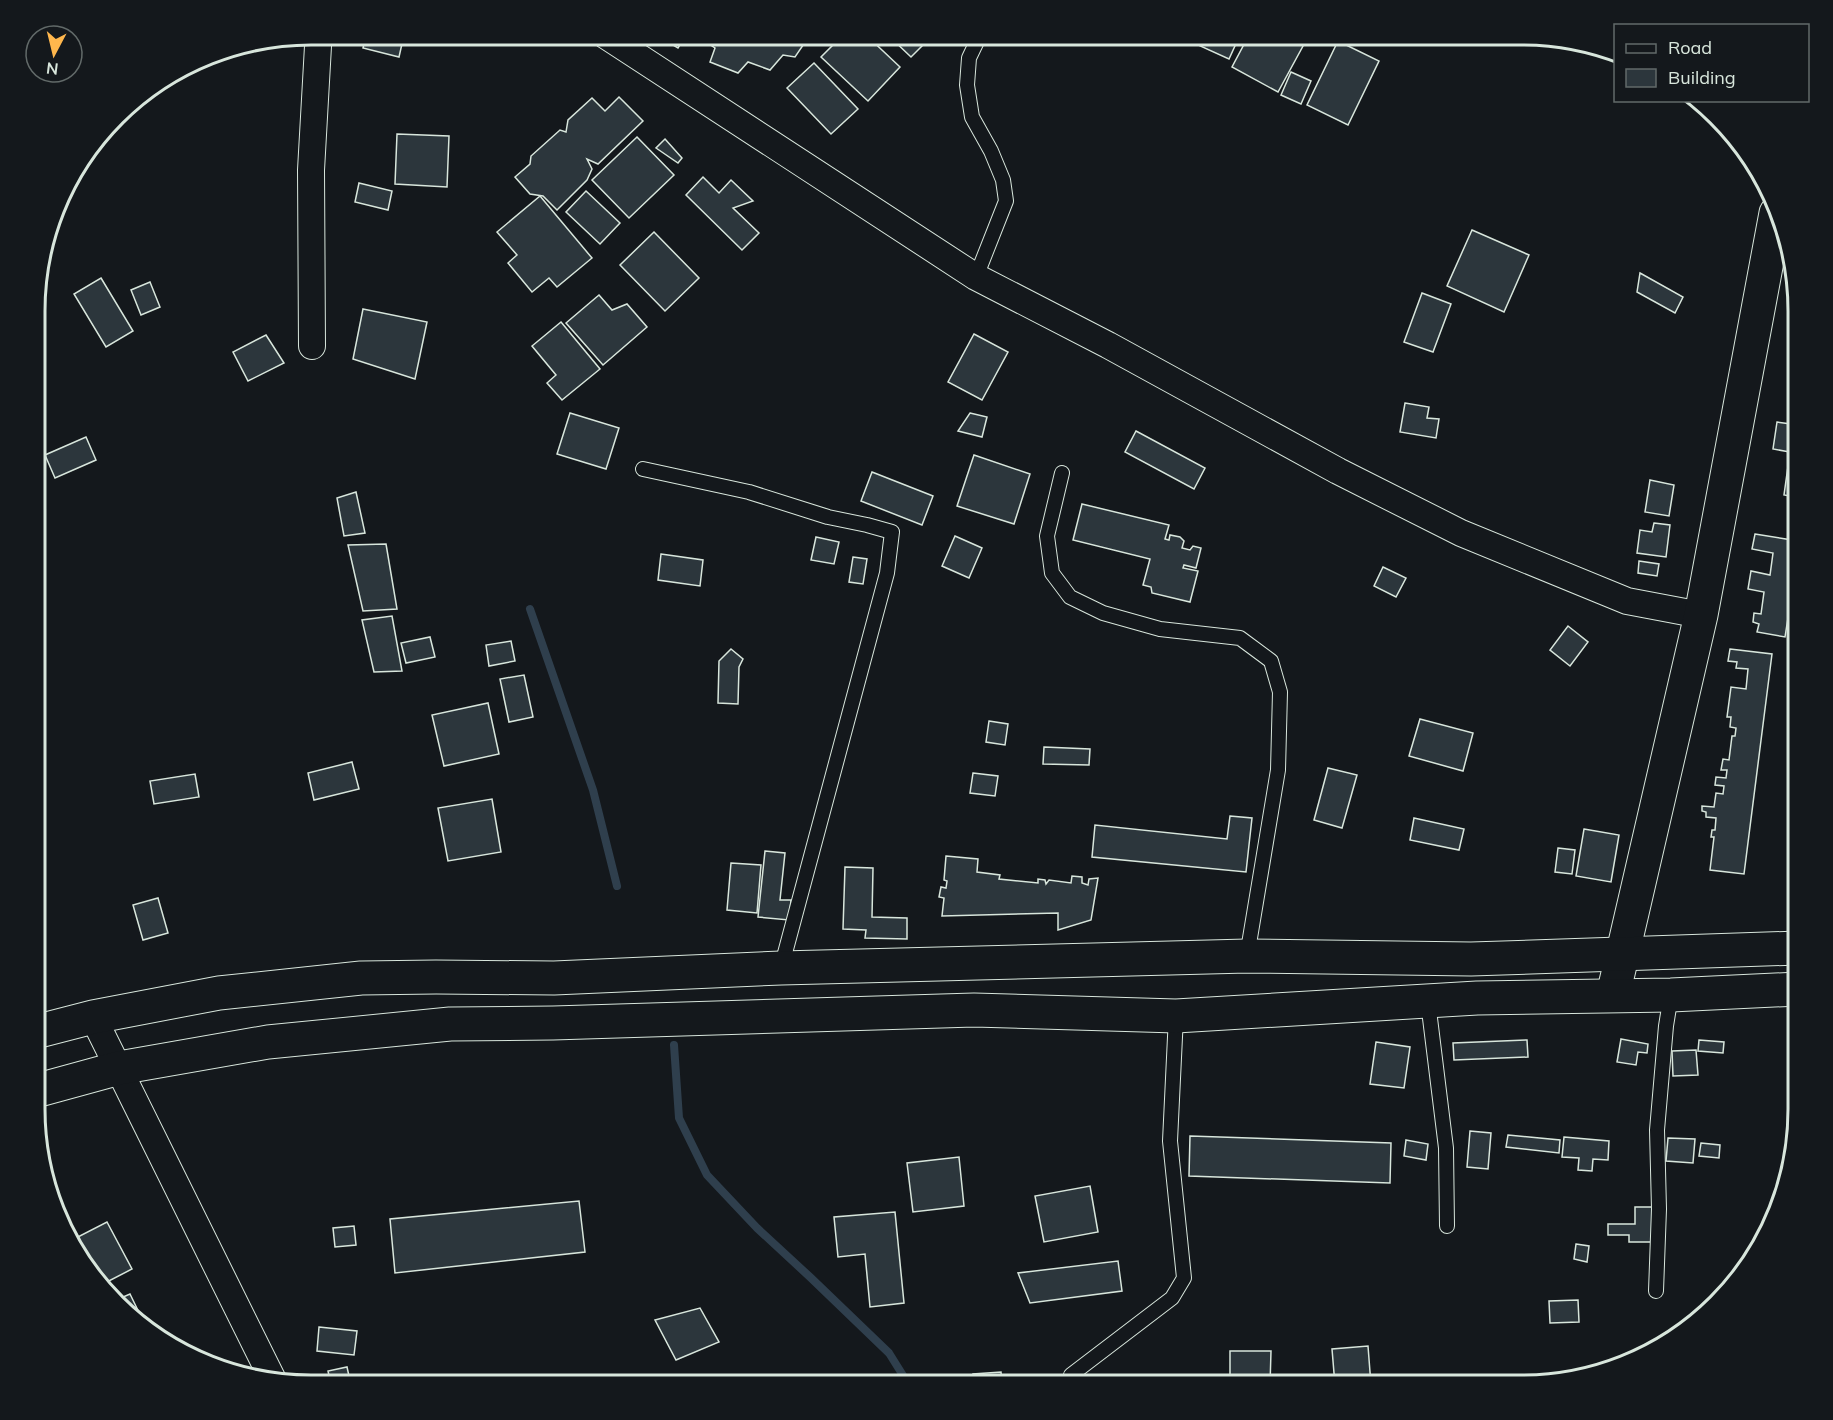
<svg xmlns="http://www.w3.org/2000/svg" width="1833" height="1420" font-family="Mulish,sans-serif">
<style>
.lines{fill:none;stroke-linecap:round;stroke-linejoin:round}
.stream{stroke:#2f3f4d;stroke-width:8}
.building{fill:#2c363c;stroke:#d8e6dc;stroke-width:1.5}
.lane-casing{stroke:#d8e6dc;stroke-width:16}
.street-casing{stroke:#d8e6dc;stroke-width:28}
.secondary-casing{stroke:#d8e6dc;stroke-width:35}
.highway-casing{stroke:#d8e6dc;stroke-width:35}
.lane{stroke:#14181c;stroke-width:14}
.street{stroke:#14181c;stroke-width:26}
.secondary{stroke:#14181c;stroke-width:33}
.highway{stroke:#14181c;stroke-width:33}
.rim{fill:none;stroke:#d8e6dc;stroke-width:3}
</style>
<rect width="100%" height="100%" fill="#14181c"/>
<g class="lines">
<g class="stream">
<path d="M 530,609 L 593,790 L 617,886"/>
<path d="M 674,1045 L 679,1118 L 707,1175 L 757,1228 L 810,1277 L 889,1353 L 909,1385"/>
</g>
</g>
<g class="building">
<path d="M 366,35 L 404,35 L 399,57 L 363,48 Z"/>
<path d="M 656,35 L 686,35 L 678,48 Z"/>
<path d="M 713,35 L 810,35 L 795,57 L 783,55 L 770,70 L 748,62 L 738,73 L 710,62 L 715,48 L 709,44 Z"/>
<path d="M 843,35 L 866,35 L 900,67 L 868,101 L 821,57 Z"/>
<path d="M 888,35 L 933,35 L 911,57 Z"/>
<path d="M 1203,35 L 1235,35 L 1239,37 L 1229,59 L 1198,45 Z"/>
<path d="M 1249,35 L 1309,35 L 1278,92 L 1232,67 Z"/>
<path d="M 1338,41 L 1379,61 L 1348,125 L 1307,105 Z"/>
<path d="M 814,63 L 858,109 L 831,134 L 787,88 Z"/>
<path d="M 1291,72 L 1311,81 L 1301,104 L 1281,95 Z"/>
<path d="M 619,97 L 643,121 L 598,164 L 587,159 L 592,169 L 587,180 L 557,210 L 543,196 L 530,194 L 515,177 L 530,164 L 531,156 L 560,130 L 566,132 L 568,120 L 592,98 L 605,111 Z"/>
<path d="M 397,134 L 449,136 L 447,187 L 395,184 Z"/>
<path d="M 637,137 L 674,175 L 629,218 L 592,180 Z"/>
<path d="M 665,139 L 682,158 L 678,163 L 656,148 Z"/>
<path d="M 703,177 L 719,193 L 731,180 L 753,201 L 733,208 L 759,233 L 742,250 L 686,195 Z"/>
<path d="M 359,183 L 392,191 L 388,210 L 355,202 Z"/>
<path d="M 586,191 L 620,223 L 600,244 L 566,212 Z"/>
<path d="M 540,196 L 592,258 L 557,287 L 549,278 L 532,292 L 508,263 L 517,255 L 497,232 Z"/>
<path d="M 1472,230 L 1529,255 L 1504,312 L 1447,286 Z"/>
<path d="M 654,232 L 699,278 L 665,311 L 620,265 Z"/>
<path d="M 1640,273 L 1683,297 L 1675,313 L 1637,292 Z"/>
<path d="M 101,278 L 133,331 L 106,347 L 74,294 Z"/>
<path d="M 150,282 L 160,307 L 141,315 L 131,290 Z"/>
<path d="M 1422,293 L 1451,304 L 1433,352 L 1404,342 Z"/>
<path d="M 599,295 L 612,310 L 627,304 L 647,327 L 603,365 L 566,323 Z"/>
<path d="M 363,309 L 427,322 L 415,379 L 353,359 Z"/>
<path d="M 561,322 L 600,369 L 562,400 L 547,383 L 556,375 L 532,346 Z"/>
<path d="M 974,334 L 1008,352 L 982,400 L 948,382 Z"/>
<path d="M 266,335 L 284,363 L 248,381 L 233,352 Z"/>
<path d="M 1792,335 L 1798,335 L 1798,359 L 1796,364 L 1788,363 L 1789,345 L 1796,346 L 1797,339 L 1792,338 Z"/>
<path d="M 1405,403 L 1429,407 L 1427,418 L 1439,419 L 1436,438 L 1400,432 Z"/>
<path d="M 570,413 L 619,428 L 606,469 L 557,454 Z"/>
<path d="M 970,413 L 987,417 L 982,437 L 958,431 Z"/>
<path d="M 1777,422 L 1798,425 L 1798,505 L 1795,504 L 1796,497 L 1784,495 L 1790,452 L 1773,449 Z"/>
<path d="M 1136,431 L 1205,468 L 1194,489 L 1125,452 Z"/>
<path d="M 86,437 L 96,460 L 55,478 L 45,455 Z"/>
<path d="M 974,455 L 1030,474 L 1014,524 L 957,506 Z"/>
<path d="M 872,472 L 933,496 L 922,525 L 861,501 Z"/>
<path d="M 1650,480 L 1674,485 L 1669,516 L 1645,512 Z"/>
<path d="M 356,492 L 365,533 L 344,536 L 337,498 Z"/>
<path d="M 1082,504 L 1169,525 L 1165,539 L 1169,540 L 1170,535 L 1180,537 L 1184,541 L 1182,548 L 1190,550 L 1193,546 L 1201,548 L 1196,568 L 1184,565 L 1183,568 L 1198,571 L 1190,602 L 1152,593 L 1151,587 L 1143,585 L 1150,559 L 1073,540 Z"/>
<path d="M 1654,523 L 1670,525 L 1666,557 L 1637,553 L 1640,530 L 1652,532 Z"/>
<path d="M 1755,534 L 1798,541 L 1798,554 L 1785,637 L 1757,632 L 1759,624 L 1753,622 L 1754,613 L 1761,614 L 1764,592 L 1748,589 L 1751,571 L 1770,575 L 1773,553 L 1752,549 Z"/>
<path d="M 955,536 L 982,548 L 969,578 L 942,566 Z"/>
<path d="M 816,537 L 839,542 L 834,564 L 811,560 Z"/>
<path d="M 386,544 L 397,609 L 363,611 L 348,545 Z"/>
<path d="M 661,554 L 703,560 L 700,586 L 658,580 Z"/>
<path d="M 853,557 L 867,559 L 863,584 L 849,582 Z"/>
<path d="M 1639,561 L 1659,564 L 1657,576 L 1638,573 Z"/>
<path d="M 1383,567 L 1406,578 L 1396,597 L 1374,586 Z"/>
<path d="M 392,616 L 402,671 L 374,672 L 362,620 Z"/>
<path d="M 1568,626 L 1588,642 L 1570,666 L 1550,650 Z"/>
<path d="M 430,637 L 435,657 L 406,663 L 401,643 Z"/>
<path d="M 511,641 L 515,661 L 489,666 L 486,645 Z"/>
<path d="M 731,649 L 743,659 L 739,667 L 738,704 L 718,703 L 719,661 Z"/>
<path d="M 1730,649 L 1772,654 L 1744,874 L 1710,870 L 1714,837 L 1711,837 L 1712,830 L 1715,830 L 1716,818 L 1706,817 L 1706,812 L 1702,811 L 1702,806 L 1714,807 L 1716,793 L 1723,794 L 1724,786 L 1715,785 L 1716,777 L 1726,778 L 1727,770 L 1721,770 L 1723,759 L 1729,760 L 1732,736 L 1735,736 L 1736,728 L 1730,727 L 1731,717 L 1727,717 L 1731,687 L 1746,689 L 1748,669 L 1736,668 L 1737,662 L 1728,661 Z"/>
<path d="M 524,675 L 533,717 L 509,722 L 500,679 Z"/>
<path d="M 488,703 L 499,754 L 444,766 L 432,715 Z"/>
<path d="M 1420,719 L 1473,733 L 1463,771 L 1409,756 Z"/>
<path d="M 989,721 L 1008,724 L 1005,745 L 986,742 Z"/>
<path d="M 1044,747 L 1090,749 L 1089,765 L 1043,764 Z"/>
<path d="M 352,762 L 359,789 L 314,800 L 308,773 Z"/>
<path d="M 1328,768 L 1357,775 L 1342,828 L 1314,820 Z"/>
<path d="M 973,773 L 998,776 L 995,796 L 970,793 Z"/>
<path d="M 195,774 L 199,797 L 154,804 L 150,781 Z"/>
<path d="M 492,799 L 501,852 L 448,861 L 438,808 Z"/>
<path d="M 1230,816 L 1252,818 L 1246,872 L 1092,857 L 1095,825 L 1227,839 Z"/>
<path d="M 1414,818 L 1464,829 L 1459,850 L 1410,840 Z"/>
<path d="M 1584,829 L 1619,835 L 1611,882 L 1576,876 Z"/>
<path d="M 1558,848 L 1575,850 L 1572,874 L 1555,872 Z"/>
<path d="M 765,851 L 785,853 L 780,900 L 791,900 L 789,920 L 758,917 Z"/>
<path d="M 946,856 L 978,859 L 977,872 L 1000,875 L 999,879 L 1038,883 L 1038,879 L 1045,880 L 1046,884 L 1049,880 L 1071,883 L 1072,876 L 1082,877 L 1082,883 L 1088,885 L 1089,879 L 1098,878 L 1091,920 L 1058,930 L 1058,913 L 942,916 L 944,898 L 939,897 L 941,887 L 946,888 L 947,881 L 944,880 Z"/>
<path d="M 731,863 L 761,865 L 757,913 L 727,910 Z"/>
<path d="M 845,867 L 873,868 L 872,917 L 907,918 L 907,939 L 865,938 L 866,930 L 843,929 Z"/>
<path d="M 158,898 L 168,933 L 143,940 L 133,905 Z"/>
<path d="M 1621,1039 L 1648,1044 L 1647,1053 L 1638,1052 L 1636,1065 L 1617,1062 Z"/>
<path d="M 1527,1040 L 1528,1057 L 1454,1060 L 1453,1043 Z"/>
<path d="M 1699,1040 L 1724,1042 L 1723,1053 L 1698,1051 Z"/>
<path d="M 1376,1042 L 1410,1047 L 1404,1088 L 1370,1084 Z"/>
<path d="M 1696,1050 L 1698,1075 L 1673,1076 L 1672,1051 Z"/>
<path d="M 1470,1131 L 1491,1133 L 1488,1169 L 1467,1167 Z"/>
<path d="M 1508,1135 L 1560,1140 L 1559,1153 L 1506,1147 Z"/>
<path d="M 1190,1136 L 1391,1143 L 1390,1183 L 1189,1176 Z"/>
<path d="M 1564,1137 L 1609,1141 L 1608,1160 L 1593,1159 L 1592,1171 L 1578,1170 L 1579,1158 L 1562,1157 Z"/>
<path d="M 1668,1138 L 1695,1139 L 1693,1163 L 1666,1161 Z"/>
<path d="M 1406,1140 L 1428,1144 L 1426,1160 L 1404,1156 Z"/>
<path d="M 1701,1143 L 1720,1145 L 1719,1158 L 1699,1156 Z"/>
<path d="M 959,1157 L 964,1206 L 913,1212 L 907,1163 Z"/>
<path d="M 1090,1186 L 1098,1232 L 1044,1242 L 1035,1196 Z"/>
<path d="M 579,1201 L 585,1252 L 395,1273 L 390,1219 Z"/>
<path d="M 1635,1207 L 1654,1207 L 1654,1242 L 1629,1242 L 1629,1235 L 1608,1235 L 1608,1224 L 1635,1224 Z"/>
<path d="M 895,1212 L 904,1303 L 870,1307 L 865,1254 L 838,1257 L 834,1217 Z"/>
<path d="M 107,1222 L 132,1269 L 103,1284 L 70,1241 Z"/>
<path d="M 354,1226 L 356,1245 L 335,1247 L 333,1228 Z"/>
<path d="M 1576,1244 L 1589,1246 L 1587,1262 L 1574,1259 Z"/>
<path d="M 1118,1261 L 1122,1291 L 1030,1303 L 1018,1273 Z"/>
<path d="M 130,1294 L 146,1327 L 128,1317 L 116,1300 Z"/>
<path d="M 1578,1300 L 1579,1322 L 1550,1323 L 1549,1301 Z"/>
<path d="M 700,1308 L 719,1342 L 676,1360 L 655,1320 Z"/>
<path d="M 319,1327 L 357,1331 L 354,1355 L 317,1351 Z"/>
<path d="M 1368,1346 L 1371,1385 L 1335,1385 L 1332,1349 Z"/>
<path d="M 1230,1351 L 1271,1351 L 1270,1385 L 1230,1385 Z"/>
<path d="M 347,1367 L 351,1385 L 331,1385 L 328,1371 Z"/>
<path d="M 1001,1372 L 1002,1385 L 974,1385 L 973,1374 Z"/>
</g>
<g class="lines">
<g class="lane-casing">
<g id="lane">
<path d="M 976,277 L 1006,201 L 1003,180 L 991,151 L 972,117 L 967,85 L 969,58 L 980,35"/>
<path d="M 643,469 L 749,492 L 828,517 L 867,525 L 892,532 L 887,573 L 781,968"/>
<path d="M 1062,473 L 1047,536 L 1052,573 L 1070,597 L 1103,613 L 1160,629 L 1240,638 L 1271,661 L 1280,692 L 1278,770 L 1247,956"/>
<path d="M 1428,1002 L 1446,1148 L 1447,1226"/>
<path d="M 1656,1291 L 1659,1209 L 1657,1130 L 1666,1026 L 1671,995"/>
<path d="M 1071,1375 L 1172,1298 L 1184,1278 L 1170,1141 L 1176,1016"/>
</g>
</g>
<g class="street-casing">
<g id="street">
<path d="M 605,35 L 976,277 L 1108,345 L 1338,471 L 1461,533 L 1627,601 L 1701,615"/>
<path d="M 312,346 L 311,170 L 318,46 L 317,35"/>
<path d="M 93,1017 L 273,1380"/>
</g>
</g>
<g class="secondary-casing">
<path id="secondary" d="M 1613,995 L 1701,615 L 1776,213"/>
</g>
<g class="highway-casing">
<g id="highway">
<path d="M 35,1032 L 93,1017 L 219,993 L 361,978 L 436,977 L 554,978 L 781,968 L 1247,956 L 1471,959 L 1798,948"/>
<path d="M 35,1091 L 119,1068 L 268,1042 L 450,1024 L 553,1023 L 974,1010 L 1176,1016 L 1477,998 L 1671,995 L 1798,989"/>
</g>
</g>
<use href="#lane" class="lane"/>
<use href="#street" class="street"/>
<use href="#secondary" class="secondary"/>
<use href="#highway" class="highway"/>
</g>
<path d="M0 0H1833V1420H0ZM311 45H1522A266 266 0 0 1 1788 311V1109A266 266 0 0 1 1522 1375H311A266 266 0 0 1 45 1109V311A266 266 0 0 1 311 45Z" fill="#14181c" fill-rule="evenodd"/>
<path class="rim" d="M311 45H1522A266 266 0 0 1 1788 311V1109A266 266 0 0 1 1522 1375H311A266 266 0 0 1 45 1109V311A266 266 0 0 1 311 45Z"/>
<rect x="1614" y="24" width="195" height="78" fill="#14181c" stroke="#626a69" stroke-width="1.5"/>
<rect x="1626" y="44" width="30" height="9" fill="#14181c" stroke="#626a69" stroke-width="1.5"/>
<text x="1668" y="54" font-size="18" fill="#d8e6dc">Road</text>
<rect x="1626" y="69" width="30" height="18" fill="#2c363c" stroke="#626a69" stroke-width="1.5"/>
<text x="1668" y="84" font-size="18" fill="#d8e6dc">Building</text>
<g transform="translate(54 54) rotate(187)"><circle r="28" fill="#14181c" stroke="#626a69" stroke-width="1.5"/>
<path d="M0-4.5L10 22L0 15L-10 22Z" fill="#ffb74d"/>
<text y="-9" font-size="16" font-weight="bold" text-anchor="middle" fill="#d8e6dc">N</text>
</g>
</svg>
